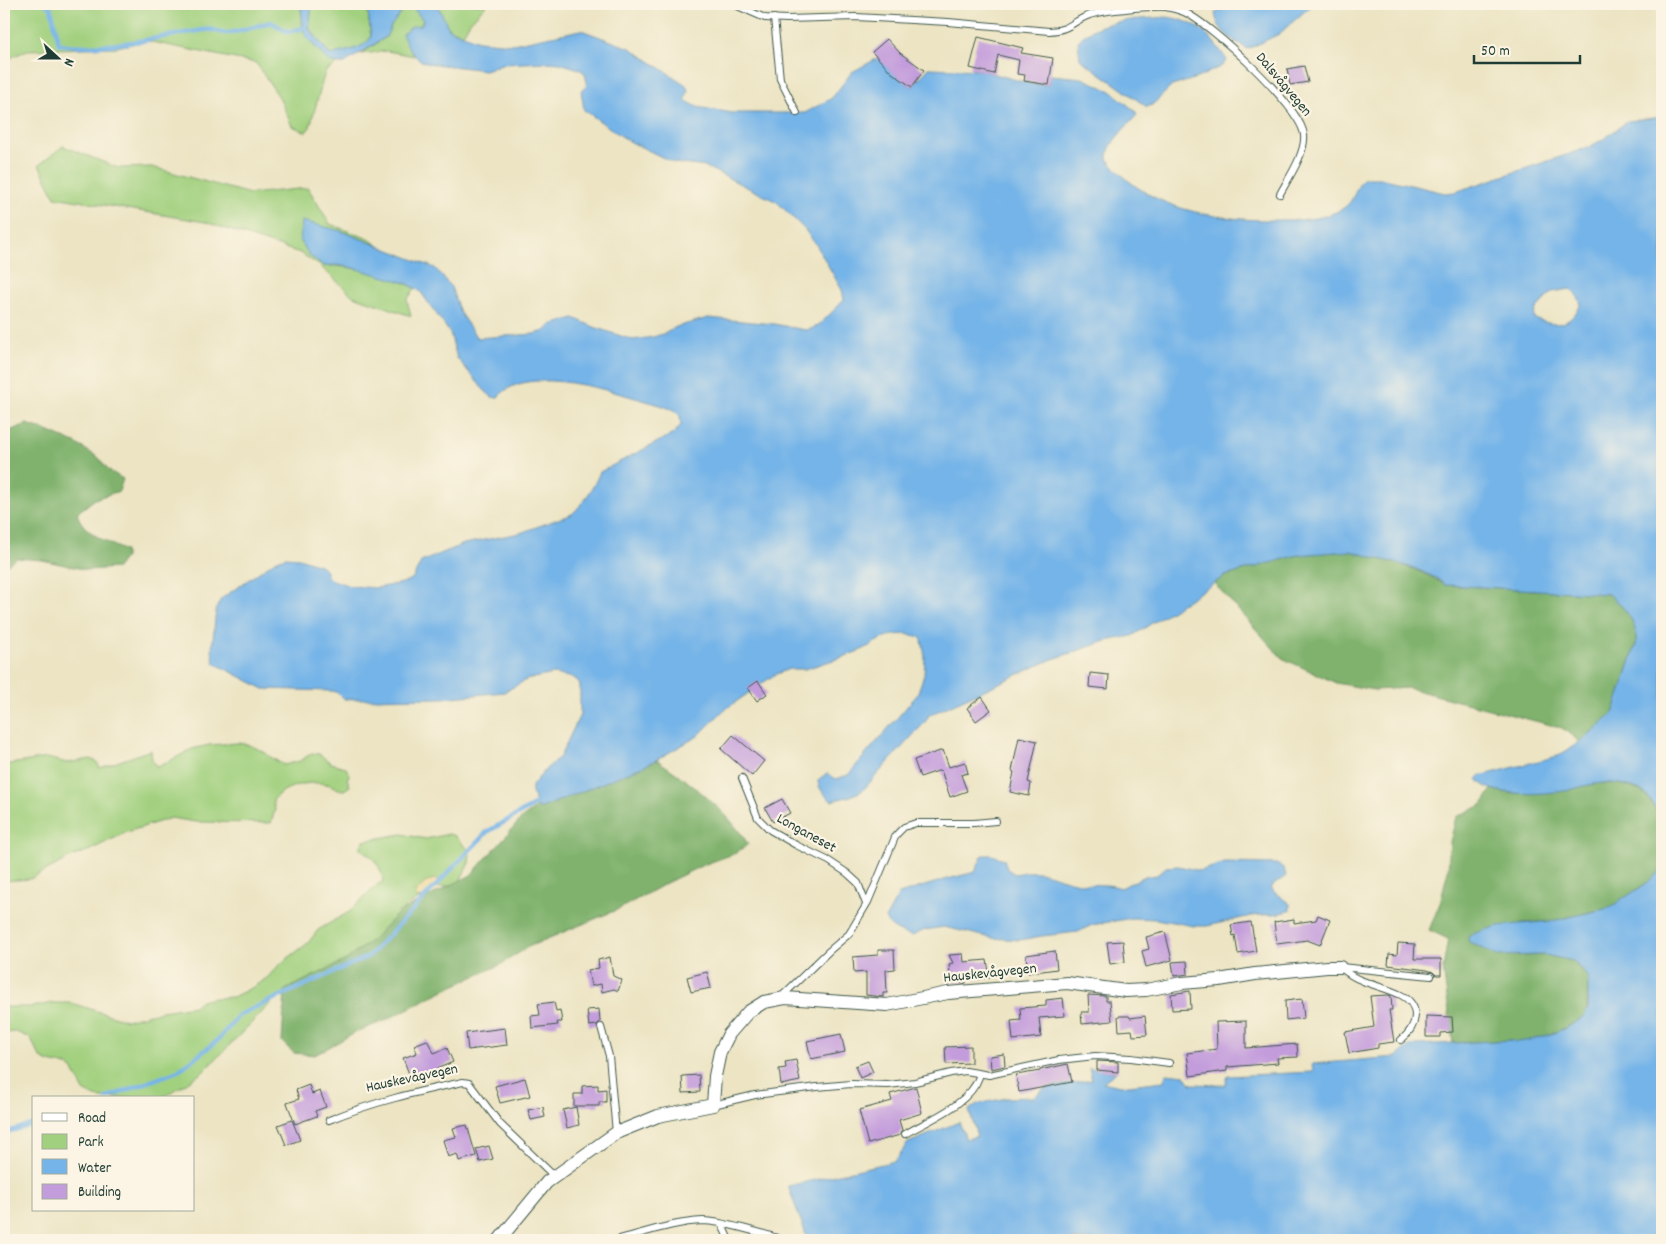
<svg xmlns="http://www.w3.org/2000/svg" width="1666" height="1244" font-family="Dekko,sans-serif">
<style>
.green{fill:#a1d07e;stroke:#608659}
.forest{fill:#80b26d;stroke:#507850}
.sand{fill:#eeda9e;stroke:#868c69}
.water{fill:#75b4e8;stroke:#4a788e;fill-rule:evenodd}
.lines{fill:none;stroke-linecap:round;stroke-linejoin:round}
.stream{stroke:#75b4e8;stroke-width:4.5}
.building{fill:#c39cdb}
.service-casing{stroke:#3e5649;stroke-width:8}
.minor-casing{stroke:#3e5649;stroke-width:14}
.service{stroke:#fff;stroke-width:6}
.minor{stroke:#fff;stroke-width:12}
.labels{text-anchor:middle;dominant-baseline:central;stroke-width:4.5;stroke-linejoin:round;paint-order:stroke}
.street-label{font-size:15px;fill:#1f3d34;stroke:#fcf5e5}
</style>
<rect width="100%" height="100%" fill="#fcf5e5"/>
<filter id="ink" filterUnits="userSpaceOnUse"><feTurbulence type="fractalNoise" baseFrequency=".02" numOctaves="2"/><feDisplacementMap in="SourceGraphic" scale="10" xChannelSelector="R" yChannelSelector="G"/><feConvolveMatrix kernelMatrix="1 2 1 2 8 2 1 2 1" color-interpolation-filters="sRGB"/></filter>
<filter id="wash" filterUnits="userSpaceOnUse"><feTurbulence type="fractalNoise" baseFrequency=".0096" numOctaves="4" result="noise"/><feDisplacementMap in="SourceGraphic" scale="20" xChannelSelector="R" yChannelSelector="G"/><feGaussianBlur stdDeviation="1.12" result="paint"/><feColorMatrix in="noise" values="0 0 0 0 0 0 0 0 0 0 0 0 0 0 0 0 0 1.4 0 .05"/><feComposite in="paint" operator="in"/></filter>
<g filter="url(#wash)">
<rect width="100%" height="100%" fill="#ece4c3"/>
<g class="green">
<path d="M 4,4 L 303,4 L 301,8 L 303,28 L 337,64 L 325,72 L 310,127 L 306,132 L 292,126 L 279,97 L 256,63 L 147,41 L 117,47 L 27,50 L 4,61 Z"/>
<path d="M 312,4 L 367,4 L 371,38 C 364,50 343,51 330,55 L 309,28 Z"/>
<path d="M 408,4 L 410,4 L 423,20 L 411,53 L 414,56 L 387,51 L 361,54 L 386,37 L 390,26 Z"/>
<path d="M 437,4 L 487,4 L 470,22 L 463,34 L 449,29 Z"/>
<path d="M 63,146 L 118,168 L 152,167 L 250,194 L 308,188 L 330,224 L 369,239 L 379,246 L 341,231 L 324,266 C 350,265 392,275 415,288 L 407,300 L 411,316 L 353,296 L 319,265 L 300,253 L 205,222 L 55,197 L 39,165 Z"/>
<path d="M 238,743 C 257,744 268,757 284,765 L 300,761 L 312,753 L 319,754 L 331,763 L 345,767 L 350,774 L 347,779 L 350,786 L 344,790 C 337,790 333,785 326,784 C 310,780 280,787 273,801 L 275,810 L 271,823 L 196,822 L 171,818 L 127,832 L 90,850 L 71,857 L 30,879 L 4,881 L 4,765 L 47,758 L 67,763 L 91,759 L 97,762 L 100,768 L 151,750 L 152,760 L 156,766 L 158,767 L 192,749 L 209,745 Z"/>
<path d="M 402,834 L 426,839 L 449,834 L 455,836 L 468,849 L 470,855 L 469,863 L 460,881 L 455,886 L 439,887 L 408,905 L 399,913 L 385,937 L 289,995 L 279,997 L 274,1000 L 203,1072 L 169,1094 L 159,1098 L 99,1098 L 93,1096 L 84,1091 L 73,1070 L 68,1066 L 49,1062 L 41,1058 L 30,1038 L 16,1032 L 4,1033 L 4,1007 L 32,1007 L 52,1003 L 71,1003 L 126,1020 L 162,1011 L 194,1006 L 199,1001 L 215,998 L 233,997 L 253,987 L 267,978 L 279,965 L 308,943 L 318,930 L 349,912 L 378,884 L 383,882 C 382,867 373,856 360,849 L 363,841 Z"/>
</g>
<g class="forest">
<path d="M 27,424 L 45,430 L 75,443 L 99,458 L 108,470 L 123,479 L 119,491 L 95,499 L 77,513 C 82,533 108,542 125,551 L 125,557 L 117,568 L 87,570 L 42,560 L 16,558 L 4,567 L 4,433 Z"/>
<path d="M 1350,551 C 1382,560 1417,566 1445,585 L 1608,594 C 1625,607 1638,622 1636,644 L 1613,714 L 1580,742 L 1562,728 L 1408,688 L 1374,690 L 1336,683 L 1282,658 L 1214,583 L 1225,576 L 1298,555 Z"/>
<path d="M 657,760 C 691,783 726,809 748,844 L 736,853 L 703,865 L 664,884 L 621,908 L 528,947 L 500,965 L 440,992 L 384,1021 L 356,1032 L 315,1055 L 294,1053 L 282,1042 L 285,990 L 346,960 L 372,940 L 399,912 L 471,875 L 522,818 L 538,806 L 539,809 L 649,764 Z"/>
<path d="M 1596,783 L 1620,784 L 1641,791 L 1647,796 L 1662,821 L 1662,866 L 1660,871 L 1647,883 L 1609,908 L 1552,921 L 1521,923 L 1524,956 L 1545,955 L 1573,961 L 1588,977 L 1587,1013 C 1571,1028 1537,1042 1515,1042 L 1512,1040 L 1453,1043 L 1443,968 L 1448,939 L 1429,930 L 1440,903 L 1448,870 L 1450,842 L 1456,817 L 1482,805 L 1492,789 C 1520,799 1567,791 1596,783 Z"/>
</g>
<path class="sand" d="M 435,879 L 440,882 L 439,887 L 421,898 L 416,897 L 415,893 C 420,887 427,880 435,879 Z"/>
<g class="water">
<path d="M 303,4 L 312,4 L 309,28 L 330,55 C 343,51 364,50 371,37 L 367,4 L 408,4 L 391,26 L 386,37 L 343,64 L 335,64 L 328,61 L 306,37 L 303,28 L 301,8 Z"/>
<path d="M 410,4 L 437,4 L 449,29 L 478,41 L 513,44 L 581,30 L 630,48 L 686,85 L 688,90 L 685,100 L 697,107 L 733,113 L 805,113 L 832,98 L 852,72 L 878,58 L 912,87 L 929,68 L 980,70 L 1031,84 L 1049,85 L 1051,75 L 1082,78 L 1111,91 L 1135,111 L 1137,115 C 1129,124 1109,142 1108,155 C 1107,163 1116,168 1120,173 C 1160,213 1226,221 1280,220 C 1300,220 1318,220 1336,212 C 1357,203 1352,191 1364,178 L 1380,178 L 1445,193 L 1455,192 L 1587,148 L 1602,140 L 1628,121 L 1662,117 L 1662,821 C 1656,812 1650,795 1640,790 C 1627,784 1609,781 1595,784 C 1584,785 1575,789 1565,791 C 1544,794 1489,798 1477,779 L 1480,776 L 1558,756 L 1580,742 L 1613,714 L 1636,645 C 1638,622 1625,607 1608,594 L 1445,585 L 1436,578 L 1414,568 L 1350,551 L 1298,555 L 1225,576 L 1132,636 L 1106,641 L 1050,660 L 929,715 L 925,722 L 863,790 L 851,796 L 831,801 C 825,795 818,789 818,780 L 827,773 L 836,779 L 848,775 L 917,695 L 924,675 L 925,657 L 922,640 L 920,637 L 908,634 L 893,635 L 879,640 L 864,649 L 843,657 L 805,669 L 789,669 L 774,675 L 723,711 L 698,736 L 649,764 L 539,809 L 532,794 L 532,786 L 546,769 L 560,757 L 580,715 L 580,686 L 578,681 L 574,678 L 554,674 L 528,679 L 504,692 L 442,698 L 344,699 L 338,693 L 333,691 L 264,689 L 214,663 L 212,649 L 215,619 L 216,610 L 221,599 L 275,561 L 285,557 L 299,558 L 322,566 L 325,569 L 327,576 L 330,579 L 350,586 L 376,588 L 403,583 L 413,578 L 421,562 L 464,544 L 520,533 L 572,514 C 585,502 593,488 600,472 L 673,434 L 681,425 L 680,416 L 674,410 L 660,405 C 623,395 540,366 506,390 C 503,392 500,395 497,398 L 492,397 L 484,390 L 457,358 L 450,333 L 420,291 L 406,283 L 354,268 L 336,265 L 324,266 L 319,263 L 309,255 L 300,240 L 302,221 L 341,231 L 435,268 L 451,287 L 460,313 L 477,338 L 534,334 L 545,331 L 551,325 L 574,318 L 594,327 L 633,340 L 653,337 L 666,333 L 676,327 L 708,318 L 774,324 L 805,330 L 811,329 L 820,324 L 844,300 L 842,290 L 817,246 L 805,230 L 777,202 L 706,167 L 674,163 L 627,140 L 584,110 L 581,91 L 586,87 L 587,83 L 585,73 L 579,69 L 560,63 L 547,62 L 502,64 L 485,70 L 426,63 C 412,57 408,47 402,34 L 413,26 L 421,25 L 423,20 ZM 1570,289 L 1576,293 L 1581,304 C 1570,327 1556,327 1535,319 L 1534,316 L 1536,309 L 1552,292 Z"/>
<path d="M 1236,4 L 1313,4 L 1279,34 L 1248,49 C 1233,41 1217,31 1215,13 Z"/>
<path d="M 1167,17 C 1199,22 1209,34 1227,60 L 1222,66 L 1197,78 L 1172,86 L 1152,105 L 1147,107 L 1080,59 L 1078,41 C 1099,18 1138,20 1167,17 Z"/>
<path d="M 983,855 L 992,855 L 1004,859 L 1007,869 L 1015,874 C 1043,867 1053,878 1079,883 C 1093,886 1108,883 1121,888 L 1143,877 L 1157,875 L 1166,867 L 1178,866 L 1200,871 L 1225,863 L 1276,864 L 1284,868 L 1286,876 L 1271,887 L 1274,892 L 1290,904 L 1290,911 L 1274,914 L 1251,916 L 1207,926 L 1194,926 L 1156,919 L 1132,918 L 1092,925 L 1078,932 L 1042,936 L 1020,940 L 992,938 L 944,927 L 925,930 L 912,936 C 902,933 890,929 885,919 L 899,894 L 944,880 L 975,872 Z"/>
<path d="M 1662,866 L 1662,1240 L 808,1240 L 788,1186 L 895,1161 L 908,1143 L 959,1122 L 966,1139 L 977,1136 L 969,1110 L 977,1104 L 1007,1098 L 1034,1097 L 1045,1088 L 1092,1080 L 1089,1068 L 1116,1072 L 1103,1082 L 1120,1086 L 1164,1081 L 1166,1073 L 1185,1075 L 1191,1084 L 1225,1085 L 1228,1076 L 1313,1072 L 1312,1064 L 1396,1057 L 1409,1047 L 1416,1045 L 1513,1040 L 1515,1042 C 1532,1042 1582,1027 1588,1009 L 1588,977 L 1573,961 L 1545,955 L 1497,956 L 1468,941 L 1469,935 L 1498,926 L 1552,921 L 1609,908 L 1647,883 L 1660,871 Z"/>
</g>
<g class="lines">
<g class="stream">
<path d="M 46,4 L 51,8 L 59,44 C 106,51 157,37 204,30 C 216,28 217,33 226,33 C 234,33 261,25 271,22 L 288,32 L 303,28"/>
<path d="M 106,1098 L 178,1071 L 217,1041 L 239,1015 L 369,956 L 487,832 L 536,804"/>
<path d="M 4,1133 L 34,1124"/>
</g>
</g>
<g id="blocks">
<g class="building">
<path d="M 978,37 L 1023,48 L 1021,53 L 1053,58 L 1049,85 L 1024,81 L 1025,75 L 1017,74 L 1019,60 L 998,55 L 994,74 L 970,68 Z"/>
<path d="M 887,39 L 900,53 L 924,70 L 912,87 L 892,73 L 872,52 Z"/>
<path d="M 1304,66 L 1308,82 L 1290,85 L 1287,69 Z"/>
<path d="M 1090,673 L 1109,675 L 1108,689 L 1089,687 Z"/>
<path d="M 758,681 L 767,694 L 757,701 L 748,688 Z"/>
<path d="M 982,697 L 991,710 L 976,721 L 967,708 Z"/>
<path d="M 733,735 L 764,761 L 752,776 L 721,749 Z"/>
<path d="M 1019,737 L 1037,741 L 1028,782 L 1031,783 L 1029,796 L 1010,792 L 1014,772 L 1012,771 Z"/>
<path d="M 943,750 L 949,767 L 965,762 L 968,773 L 961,775 L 967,791 L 950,797 L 941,770 L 920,777 L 914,760 Z"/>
<path d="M 782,799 L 790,813 L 773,822 L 765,808 Z"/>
<path d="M 1318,915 L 1330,920 L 1320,945 L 1307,940 L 1277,944 L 1274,922 L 1294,919 L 1294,923 L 1316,920 Z"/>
<path d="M 1251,922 L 1256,951 L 1238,954 L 1235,935 L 1233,936 L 1231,925 Z"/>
<path d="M 1165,932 L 1172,960 L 1146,967 L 1142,951 L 1149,949 L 1146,937 Z"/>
<path d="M 1123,941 L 1125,962 L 1110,964 L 1107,942 Z"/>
<path d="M 1398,943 L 1415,944 L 1414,959 L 1441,959 L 1441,975 L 1436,975 L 1433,972 L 1427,970 L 1388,965 L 1389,954 L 1397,955 Z"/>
<path d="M 878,950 L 894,950 L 895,969 L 886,970 L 887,993 L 883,993 L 883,997 L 866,995 L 866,972 L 854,973 L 853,957 L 878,955 Z"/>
<path d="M 1055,951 L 1057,969 L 1028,973 L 1026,955 Z"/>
<path d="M 963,954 L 964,962 L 987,960 L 990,978 L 966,980 L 966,983 L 962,984 L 961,981 L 951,982 L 949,964 L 953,963 L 949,955 Z"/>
<path d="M 610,957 L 613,976 L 622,980 L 618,991 L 614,989 L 602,992 L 601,984 L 591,986 L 588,970 L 599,968 L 598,960 Z"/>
<path d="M 1187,961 L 1188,974 L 1174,976 L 1172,962 Z"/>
<path d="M 707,972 L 711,988 L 691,992 L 687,977 Z"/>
<path d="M 1190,991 L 1191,1009 L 1172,1010 L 1171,994 Z"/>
<path d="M 1088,995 L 1106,996 L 1106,1001 L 1110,1001 L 1112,1021 L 1082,1024 L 1081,1012 L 1089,1012 Z"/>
<path d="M 1388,995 L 1391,996 L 1392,1010 L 1389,1010 L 1394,1042 L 1378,1044 L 1378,1048 L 1349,1053 L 1345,1032 L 1374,1027 L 1370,996 Z"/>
<path d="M 1063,998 L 1065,1016 L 1039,1018 L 1041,1037 L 1013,1040 L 1011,1021 L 1021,1020 L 1020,1008 L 1046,1006 L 1046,1000 Z"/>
<path d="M 1302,999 L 1304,1018 L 1286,1020 L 1285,1001 Z"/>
<path d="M 554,1002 L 556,1011 L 560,1010 L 562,1022 L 557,1022 L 558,1025 L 532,1028 L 531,1016 L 540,1015 L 538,1004 Z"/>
<path d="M 599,1009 L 600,1022 L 597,1025 L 589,1026 L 587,1010 Z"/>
<path d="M 1118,1016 L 1129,1016 L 1130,1018 L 1145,1016 L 1147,1035 L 1133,1036 L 1132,1030 L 1119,1031 Z"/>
<path d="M 1426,1016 L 1452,1017 L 1453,1032 L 1440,1033 L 1440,1037 L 1426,1037 Z"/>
<path d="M 1246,1021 L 1246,1048 L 1297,1044 L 1298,1057 L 1277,1058 L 1278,1063 L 1227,1067 L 1227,1071 L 1190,1076 L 1187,1053 L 1217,1049 L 1216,1022 Z"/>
<path d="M 505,1028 L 507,1045 L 468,1050 L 466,1033 Z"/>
<path d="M 841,1034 L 845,1052 L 811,1059 L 807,1041 Z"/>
<path d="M 427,1040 L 434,1053 L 447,1048 L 453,1062 L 417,1077 L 414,1072 L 409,1074 L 403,1058 L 417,1053 L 414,1045 Z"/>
<path d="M 971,1046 L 971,1063 L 946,1064 L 945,1047 Z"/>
<path d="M 1004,1054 L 1005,1066 L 991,1069 L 990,1056 Z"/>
<path d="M 796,1060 L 800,1081 L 781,1085 L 779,1069 L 786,1068 L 785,1062 Z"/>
<path d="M 868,1061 L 873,1072 L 860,1078 L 855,1066 Z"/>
<path d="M 1097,1061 L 1118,1062 L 1118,1072 L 1097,1070 Z"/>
<path d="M 1068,1064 L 1072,1082 L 1019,1092 L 1016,1075 L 1040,1071 L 1040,1070 Z"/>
<path d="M 699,1075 L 700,1092 L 683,1093 L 682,1076 Z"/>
<path d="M 525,1078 L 530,1096 L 500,1103 L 495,1086 Z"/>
<path d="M 309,1085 L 312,1094 L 320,1091 L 326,1107 L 315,1111 L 317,1116 L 295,1124 L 287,1103 L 299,1099 L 296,1090 Z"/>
<path d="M 598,1085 L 598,1090 L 606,1089 L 606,1102 L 599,1102 L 599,1106 L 574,1106 L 574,1094 L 582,1094 L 582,1086 Z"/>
<path d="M 916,1087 L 922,1113 L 899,1120 L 902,1130 L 900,1135 L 868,1144 L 859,1110 L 892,1101 L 890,1094 Z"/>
<path d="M 543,1107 L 545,1117 L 531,1120 L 528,1110 Z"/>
<path d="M 576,1107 L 579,1125 L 567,1128 L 563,1110 Z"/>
<path d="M 292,1120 L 300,1140 L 286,1145 L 278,1125 Z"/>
<path d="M 467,1125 L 476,1156 L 459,1161 L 457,1154 L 448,1157 L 443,1140 L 456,1137 L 453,1128 Z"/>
<path d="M 489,1146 L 493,1159 L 480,1162 L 476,1149 Z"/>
</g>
</g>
</g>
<g filter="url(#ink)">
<use href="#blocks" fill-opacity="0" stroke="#3e5649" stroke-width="1"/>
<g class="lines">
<g class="service-casing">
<g id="service">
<path d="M 733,4 L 765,18 L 787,19 L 856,17 L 948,22 L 1049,31 C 1071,30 1072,21 1090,15 C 1105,10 1150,6 1166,7 C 1172,8 1179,10 1184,12 C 1211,24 1301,107 1304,135 C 1306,153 1288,179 1280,194"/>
<path d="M 774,18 L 780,79 L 797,113"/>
<path d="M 742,778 L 758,818 L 770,830 L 796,845 L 829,861 L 847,873 L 858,883 L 866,904"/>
<path d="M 1340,967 C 1347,973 1354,978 1363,981 C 1375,986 1389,989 1401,995 C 1422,1006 1417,1027 1401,1040"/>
<path d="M 1341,967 L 1431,976"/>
<path d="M 780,998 L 829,951 L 849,934 L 868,902 L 896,835 L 904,827 L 916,823 L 974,823 L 996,821"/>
<path d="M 601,1027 L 609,1056 L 616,1133"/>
<path d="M 713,1105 L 755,1095 L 817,1087 L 851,1084 L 888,1085 L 915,1082 L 951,1073 L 966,1071 L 989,1075 L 1059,1060 L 1095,1056 L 1131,1058 L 1169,1063"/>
<path d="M 329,1120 C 373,1102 416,1092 463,1082 L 469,1083 L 500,1124 L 554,1176"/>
<path d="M 905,1134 C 929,1120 970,1104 979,1077 L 978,1073"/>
<path d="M 722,1225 L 729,1240"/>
<path d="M 616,1240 C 644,1233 674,1222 703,1221 C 719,1221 767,1234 782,1240"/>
</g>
</g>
<g class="minor-casing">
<path id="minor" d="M 499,1240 L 547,1182 L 616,1133 L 658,1116 L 713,1105 L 715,1076 L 720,1052 L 729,1034 L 748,1012 L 764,1002 L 785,998 L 887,1005 L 948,993 L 1067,983 L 1126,991 L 1146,990 L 1182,983 L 1219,980 L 1255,974 L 1327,967 L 1340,967"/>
</g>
<use href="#service" class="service"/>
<use href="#minor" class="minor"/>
</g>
</g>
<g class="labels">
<g class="street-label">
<text transform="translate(1283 85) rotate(50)">Dalsvågvegen</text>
<text transform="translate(806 834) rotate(29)">Longaneset</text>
<text transform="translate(990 974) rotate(-6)">Hauskevågvegen</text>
<text transform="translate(412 1079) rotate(-12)">Hauskevågvegen</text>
</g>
</g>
<rect width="1666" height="1244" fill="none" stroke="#fcf5e5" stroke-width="20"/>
<rect x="32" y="1096" width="162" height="115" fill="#fcf5e5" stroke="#a4ab9e"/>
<rect x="42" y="1113" width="25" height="8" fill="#ffffff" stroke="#a4ab9e"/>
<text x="78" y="1122" font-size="15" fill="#1f3d34">Road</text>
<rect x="42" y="1134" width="25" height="15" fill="#a1d07e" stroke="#a4ab9e"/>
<text x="78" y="1146" font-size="15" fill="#1f3d34">Park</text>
<rect x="42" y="1159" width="25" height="15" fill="#75b4e8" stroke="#a4ab9e"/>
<text x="78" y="1172" font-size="15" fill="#1f3d34">Water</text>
<rect x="42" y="1184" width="25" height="15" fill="#c39cdb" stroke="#a4ab9e"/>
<text x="78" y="1196" font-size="15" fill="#1f3d34">Building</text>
<g transform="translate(58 58) rotate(111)" stroke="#fcf5e5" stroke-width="4" paint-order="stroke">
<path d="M0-4L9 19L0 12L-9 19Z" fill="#1f3d34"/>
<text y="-8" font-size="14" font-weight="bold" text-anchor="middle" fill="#1f3d34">N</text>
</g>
<path d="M1474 55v8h106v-8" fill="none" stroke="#1f3d34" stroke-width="2.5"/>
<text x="1481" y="55" font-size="15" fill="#1f3d34" stroke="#fcf5e5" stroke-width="4" paint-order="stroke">50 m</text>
</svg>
